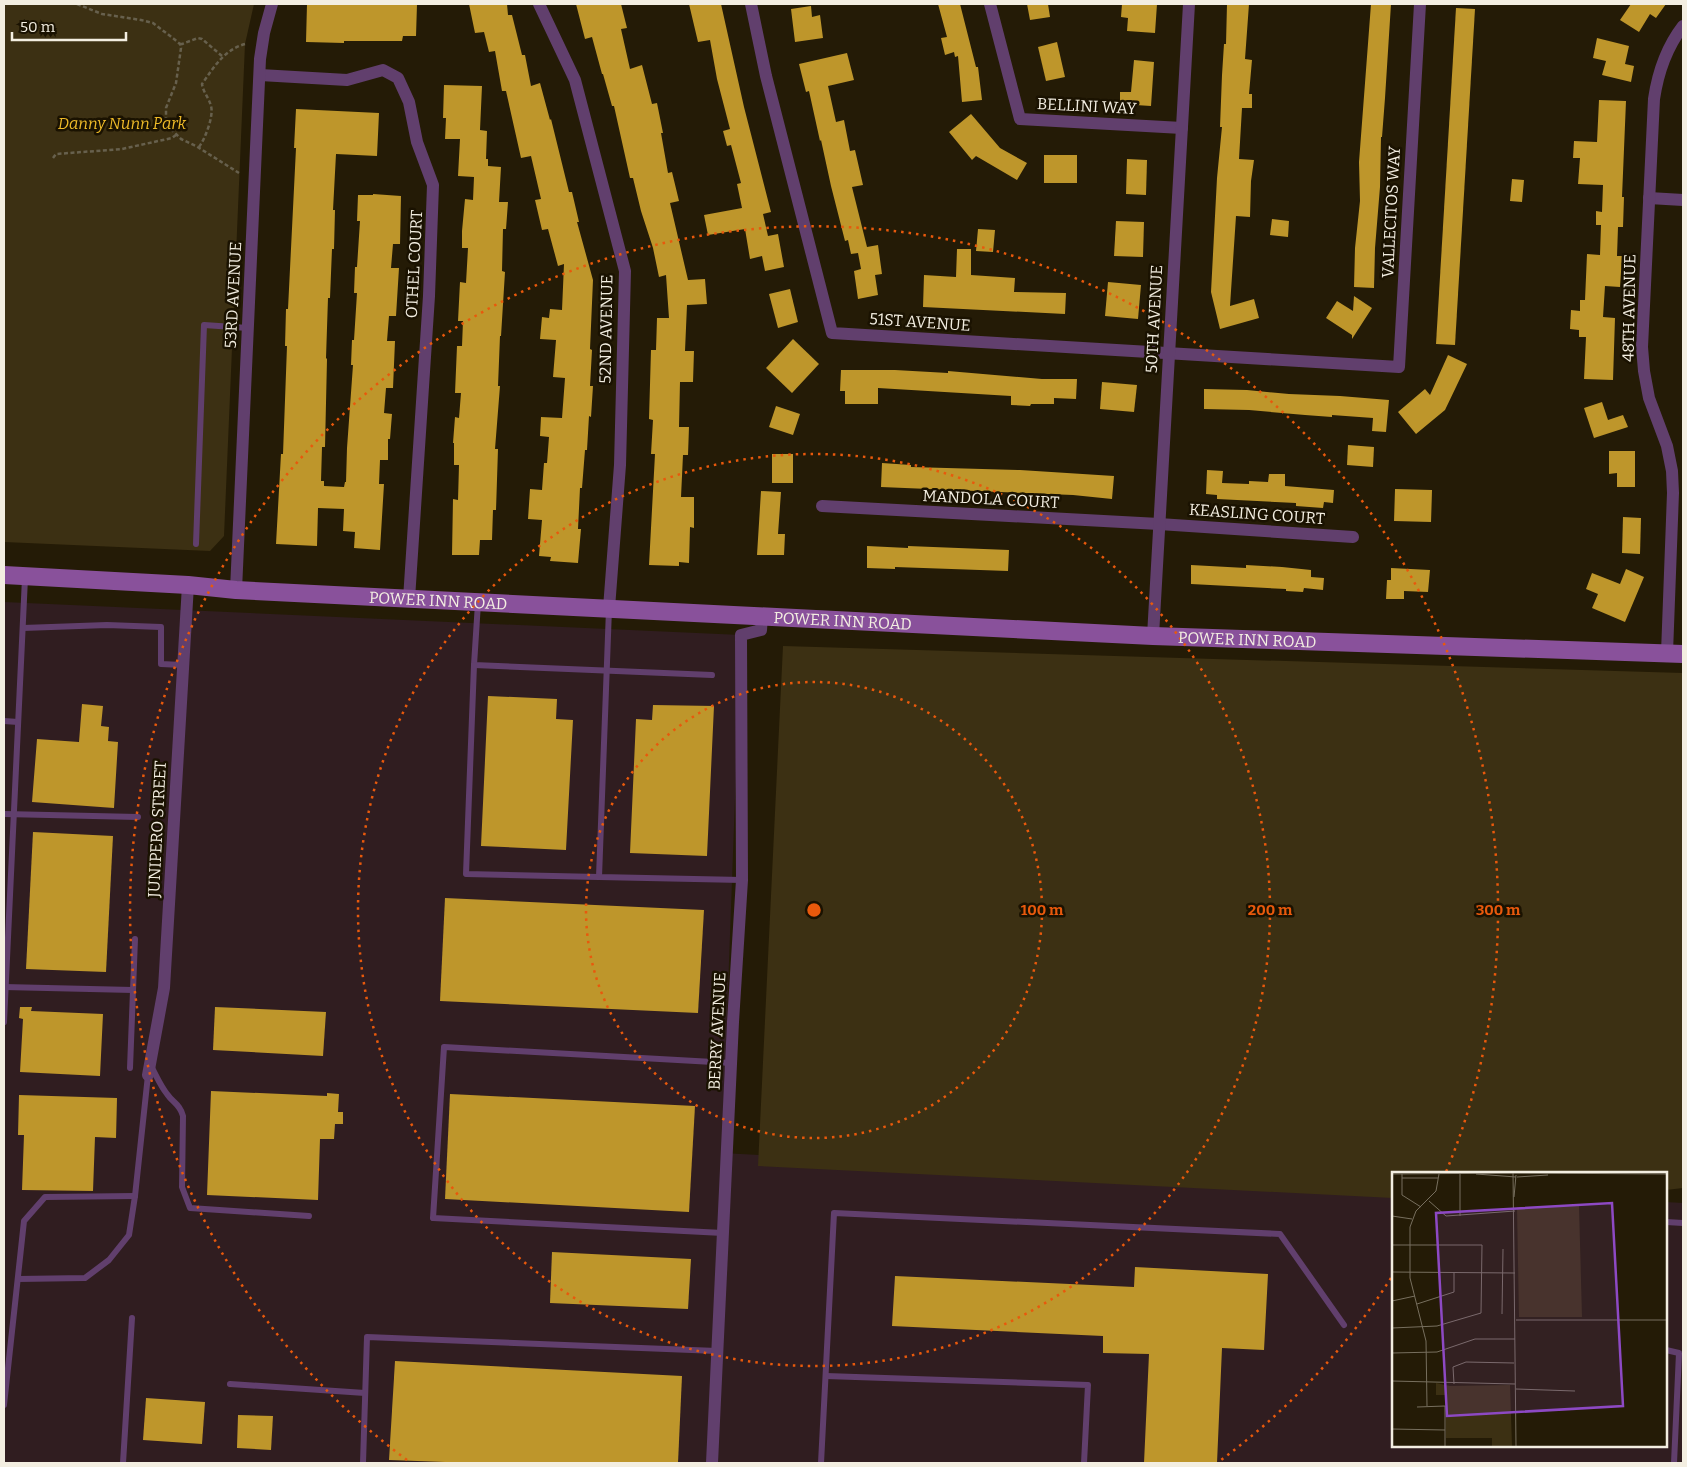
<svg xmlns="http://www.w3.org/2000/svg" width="1687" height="1467" font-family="Bitter,serif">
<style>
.industrial{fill:#301d20}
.green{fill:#3c3013}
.building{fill:#be962b}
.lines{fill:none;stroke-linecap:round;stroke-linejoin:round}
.path{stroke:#67604d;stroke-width:2.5;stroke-dasharray:4 2.5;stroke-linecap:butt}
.service{stroke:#613f6d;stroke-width:6}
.minor{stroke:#613f6d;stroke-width:12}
.secondary{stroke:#89519b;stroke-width:18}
.ring{fill:none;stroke:#e8590c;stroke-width:2.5;stroke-dasharray:2.5 5}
.labels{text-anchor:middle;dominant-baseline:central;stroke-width:5;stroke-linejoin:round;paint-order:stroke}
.street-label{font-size:16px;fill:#f3eee1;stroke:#1a1201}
.park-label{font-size:16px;font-style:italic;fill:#eeba28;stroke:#1a1201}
.inset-road{fill:none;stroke:#776f5e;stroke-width:1}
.view{fill:#8d49c4;fill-opacity:0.15;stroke:#8d49c4;stroke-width:2.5}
.inset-edge{fill:none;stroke:#f3eee1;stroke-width:2.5}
.centre{fill:#e8590c;stroke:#1a1201;stroke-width:2.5}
.ring-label{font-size:15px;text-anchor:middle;font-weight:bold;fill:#e8590c;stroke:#1a1201;stroke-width:5;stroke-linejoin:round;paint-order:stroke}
</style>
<rect width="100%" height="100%" fill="#241b06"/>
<path class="industrial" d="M 4,602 L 741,635 L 722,1153 L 1393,1189 L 1393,1446 L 1666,1446 L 1666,1202 L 1683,1203 L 1683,1463 L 4,1463 Z"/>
<g class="green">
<path d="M 4,4 L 254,4 L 245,44 L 224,536 L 210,551 L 4,542 Z"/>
<path d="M 783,646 L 1683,673 L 1683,1188 L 1666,1190 L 1666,1173 L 1393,1173 L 1393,1198 L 758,1166 Z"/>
</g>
<g class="building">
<path d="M 307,4 L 417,4 L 416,36 L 403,36 L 402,41 L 344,41 L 344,43 L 306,42 Z"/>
<path d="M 469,4 L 507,4 L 508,15 L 512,15 L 522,55 L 525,55 L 531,86 L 540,83 L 550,120 L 551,119 L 569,192 L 572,192 L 579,222 L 577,222 L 593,280 L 590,349 L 592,350 L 590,386 L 593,386 L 591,417 L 589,416 L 587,450 L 585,450 L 582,488 L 580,488 L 578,529 L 581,529 L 578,563 L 550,561 L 551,557 L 539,556 L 542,520 L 528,519 L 530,489 L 542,490 L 544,463 L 547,463 L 549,437 L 540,436 L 541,417 L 562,418 L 565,378 L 553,377 L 556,340 L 540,339 L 542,317 L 549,318 L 550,309 L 562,310 L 564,264 L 558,266 L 548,229 L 542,230 L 535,200 L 541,199 L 531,156 L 521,158 L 506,91 L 502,91 L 495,51 L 489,52 L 484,32 L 475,33 Z"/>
<path d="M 576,4 L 621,4 L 627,28 L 621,29 L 630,69 L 642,65 L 652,104 L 657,103 L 663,133 L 661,133 L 668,173 L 672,172 L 679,201 L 670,203 L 688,280 L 705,279 L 707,304 L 687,305 L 685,351 L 694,351 L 693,382 L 680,382 L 679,427 L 689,427 L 688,455 L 683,455 L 681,497 L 694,497 L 694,528 L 690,527 L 689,563 L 679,562 L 679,566 L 649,565 L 655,454 L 651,454 L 653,420 L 649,419 L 651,350 L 656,350 L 657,318 L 669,318 L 666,275 L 659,277 L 653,248 L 641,211 L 633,178 L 630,178 L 614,106 L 612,106 L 603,74 L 602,74 L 592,37 L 585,39 Z"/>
<path d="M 689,4 L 721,4 L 744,107 L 771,212 L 763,214 L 768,236 L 778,234 L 784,267 L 765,271 L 762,256 L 750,259 L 745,229 L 708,235 L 704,215 L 742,208 L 737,184 L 741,183 L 731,145 L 727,146 L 723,131 L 730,129 L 717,79 L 710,40 L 698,42 Z"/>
<path d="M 938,4 L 960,4 L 976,67 L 978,67 L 982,100 L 962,102 L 958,56 L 955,57 L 954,52 L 945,55 L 941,38 L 947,37 Z"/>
<path d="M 1027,4 L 1048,4 L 1050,17 L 1030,20 Z"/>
<path d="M 1122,4 L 1157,4 L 1155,33 L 1127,31 L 1128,18 L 1121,17 Z"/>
<path d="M 1227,4 L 1249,4 L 1245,59 L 1252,60 L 1249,94 L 1252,94 L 1252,108 L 1242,108 L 1239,159 L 1254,160 L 1251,181 L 1250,217 L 1236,216 L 1230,306 L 1254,299 L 1259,318 L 1220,329 L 1211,292 L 1217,178 L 1222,127 L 1220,127 L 1222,75 L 1224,44 L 1226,44 Z"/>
<path d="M 1371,4 L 1391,4 L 1385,98 L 1382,137 L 1381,137 L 1380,187 L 1375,248 L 1374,288 L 1354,287 L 1355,248 L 1360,201 L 1359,162 Z"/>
<path d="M 1631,4 L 1666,4 L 1656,18 L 1650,14 L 1639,32 L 1620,20 Z"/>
<path d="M 811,6 L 812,17 L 820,15 L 823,38 L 795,42 L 791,9 Z"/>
<path d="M 1456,8 L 1475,9 L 1455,345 L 1436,344 Z"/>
<path d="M 1597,38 L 1629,46 L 1625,64 L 1634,66 L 1631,82 L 1602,75 L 1606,61 L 1593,58 Z"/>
<path d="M 1057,42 L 1065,77 L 1046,81 L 1038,47 Z"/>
<path d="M 847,53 L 854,80 L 828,86 L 836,122 L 844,120 L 850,151 L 855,150 L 863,185 L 852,187 L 867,247 L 878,245 L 882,274 L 875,275 L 878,295 L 858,299 L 854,271 L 861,269 L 858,253 L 851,254 L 848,240 L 845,241 L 831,186 L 821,140 L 820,141 L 809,91 L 806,92 L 799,64 Z"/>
<path d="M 1134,60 L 1154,62 L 1151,106 L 1120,104 L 1120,92 L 1131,92 Z"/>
<path d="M 444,85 L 482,86 L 480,130 L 487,131 L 486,159 L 488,159 L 488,166 L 501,167 L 499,202 L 508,202 L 506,229 L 503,229 L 502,271 L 505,272 L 501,336 L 500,336 L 498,386 L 500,386 L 495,449 L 498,449 L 496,510 L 493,510 L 492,540 L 480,540 L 479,555 L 452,555 L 453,499 L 458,500 L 459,465 L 454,465 L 454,443 L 453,443 L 455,417 L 459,418 L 461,393 L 455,393 L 457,346 L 462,346 L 463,321 L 458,321 L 460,282 L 466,283 L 468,248 L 462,248 L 462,231 L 465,199 L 473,200 L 474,177 L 458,176 L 460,139 L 445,139 L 446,118 L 443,118 Z"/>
<path d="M 1599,100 L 1626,101 L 1622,197 L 1624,197 L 1623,227 L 1618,227 L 1617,256 L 1622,256 L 1620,287 L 1605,286 L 1603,317 L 1615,318 L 1613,380 L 1584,379 L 1586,337 L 1579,337 L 1579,330 L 1570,329 L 1571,310 L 1580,311 L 1580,300 L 1585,300 L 1587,254 L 1600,255 L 1601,225 L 1596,225 L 1596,211 L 1602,212 L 1603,185 L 1578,184 L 1580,158 L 1573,158 L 1574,141 L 1597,142 Z"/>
<path d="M 296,109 L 379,113 L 377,156 L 336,154 L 333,210 L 335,210 L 334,249 L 332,249 L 330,298 L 328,298 L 326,358 L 327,359 L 325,447 L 322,447 L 321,481 L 324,481 L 324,486 L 344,487 L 345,482 L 346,482 L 347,448 L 353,365 L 351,365 L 352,340 L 354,340 L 357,293 L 354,293 L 355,267 L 357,267 L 360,221 L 357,221 L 358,195 L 373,195 L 373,194 L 401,196 L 400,244 L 393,244 L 391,268 L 399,268 L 396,316 L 389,316 L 387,341 L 395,341 L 393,388 L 386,388 L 384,413 L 392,414 L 390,439 L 388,439 L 388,460 L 380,460 L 379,484 L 384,484 L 380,550 L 354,548 L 355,532 L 343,531 L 344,509 L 318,508 L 317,546 L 276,544 L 281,454 L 283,454 L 287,346 L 285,346 L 286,309 L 288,309 L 296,148 L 294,148 Z"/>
<path d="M 971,114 L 1000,148 L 1027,163 L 1017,180 L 976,156 L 972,160 L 949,132 Z"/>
<rect x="1044" y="155" width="33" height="28"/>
<path d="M 1127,159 L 1147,160 L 1146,195 L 1126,194 Z"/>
<path d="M 1512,179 L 1524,180 L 1522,202 L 1510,201 Z"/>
<path d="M 1272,219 L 1289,221 L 1288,237 L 1270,235 Z"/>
<path d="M 1116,221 L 1144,222 L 1143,257 L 1114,256 Z"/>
<path d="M 978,229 L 995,230 L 993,252 L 976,251 Z"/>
<path d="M 957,249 L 971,249 L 971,275 L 1015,278 L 1014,292 L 1066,293 L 1065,314 L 923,307 L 924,275 L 956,277 Z"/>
<path d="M 1108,282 L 1141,285 L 1138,319 L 1105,316 Z"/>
<path d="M 790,289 L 798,322 L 778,328 L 769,294 Z"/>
<path d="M 1354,296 L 1372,308 L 1352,339 L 1352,335 L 1326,318 L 1337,301 L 1353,311 Z"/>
<path d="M 793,339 L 819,364 L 792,393 L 766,368 Z"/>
<path d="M 1448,355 L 1467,364 L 1445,410 L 1416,434 L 1398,412 L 1425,389 L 1430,395 Z"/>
<path d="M 841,370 L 895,370 L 948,373 L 948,371 L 1042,379 L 1077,379 L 1076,399 L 1054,398 L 1054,404 L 1031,404 L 1030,406 L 1011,405 L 1011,396 L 878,388 L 878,404 L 845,404 L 845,391 L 840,391 Z"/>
<path d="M 1102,382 L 1137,385 L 1134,412 L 1100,409 Z"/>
<path d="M 1204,389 L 1247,390 L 1289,394 L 1340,396 L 1389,400 L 1386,432 L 1372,431 L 1373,418 L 1332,415 L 1332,417 L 1305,415 L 1249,410 L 1204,409 Z"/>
<path d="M 1602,402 L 1608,420 L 1623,415 L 1628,427 L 1594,438 L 1584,408 Z"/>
<path d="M 776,406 L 800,414 L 793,435 L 769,427 Z"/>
<path d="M 1348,445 L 1374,447 L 1373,467 L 1347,465 Z"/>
<path d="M 1609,451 L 1635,451 L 1635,487 L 1617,487 L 1617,473 L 1609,474 Z"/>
<rect x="772" y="454" width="21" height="29"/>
<path d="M 882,463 L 911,465 L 911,467 L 1020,470 L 1114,476 L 1112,499 L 1073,495 L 881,487 Z"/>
<path d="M 1207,470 L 1223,471 L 1222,483 L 1249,484 L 1249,481 L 1268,482 L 1269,474 L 1285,474 L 1285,486 L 1334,490 L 1333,503 L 1324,502 L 1323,508 L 1296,506 L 1296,503 L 1217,499 L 1217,495 L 1206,494 Z"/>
<path d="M 1395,489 L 1432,490 L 1431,522 L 1394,521 Z"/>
<path d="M 761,491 L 781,492 L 778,534 L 785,534 L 784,555 L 757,555 Z"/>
<path d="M 1623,517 L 1641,518 L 1640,554 L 1622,553 Z"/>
<path d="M 867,546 L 908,548 L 908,546 L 1009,550 L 1008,571 L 895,567 L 895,569 L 867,568 Z"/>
<path d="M 1191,565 L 1246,568 L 1246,565 L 1282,567 L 1311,570 L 1311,577 L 1324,578 L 1323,590 L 1304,588 L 1303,592 L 1286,591 L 1286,589 L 1191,584 Z"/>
<path d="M 1391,568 L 1430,570 L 1428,592 L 1404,591 L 1404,599 L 1386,599 L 1387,580 L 1391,580 Z"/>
<path d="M 1626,569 L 1644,577 L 1625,622 L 1592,608 L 1598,594 L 1586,589 L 1592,573 L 1620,584 Z"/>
<path d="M 488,696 L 557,699 L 556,719 L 573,720 L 566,850 L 481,846 Z"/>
<path d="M 82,704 L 103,706 L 101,726 L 109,727 L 108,741 L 118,742 L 114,808 L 32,802 L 37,739 L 79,742 Z"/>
<path d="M 653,705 L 714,706 L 707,856 L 630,853 L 636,719 L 652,720 Z"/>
<path d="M 33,832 L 113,836 L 106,972 L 26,969 Z"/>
<path d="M 445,898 L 704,910 L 698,1013 L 440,1001 Z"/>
<path d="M 20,1007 L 32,1007 L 31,1011 L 103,1014 L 100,1076 L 20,1072 L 23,1019 L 19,1018 Z"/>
<path d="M 215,1007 L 326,1012 L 323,1056 L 213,1050 Z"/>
<path d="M 211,1091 L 327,1096 L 327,1093 L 339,1094 L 338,1112 L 343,1112 L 343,1124 L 335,1124 L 334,1139 L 320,1139 L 318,1200 L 207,1195 Z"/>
<path d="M 450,1094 L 695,1106 L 689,1212 L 445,1199 Z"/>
<path d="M 19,1095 L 117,1098 L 116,1138 L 95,1137 L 93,1191 L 22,1190 L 24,1135 L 18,1135 Z"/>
<path d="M 552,1252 L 691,1259 L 688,1309 L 550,1303 Z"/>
<path d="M 1135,1267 L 1268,1274 L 1264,1350 L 1222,1348 L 1217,1463 L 1144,1463 L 1149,1354 L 1103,1353 L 1103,1336 L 892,1326 L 895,1276 L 1134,1287 Z"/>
<path d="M 395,1361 L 682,1376 L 678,1463 L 473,1463 L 389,1460 Z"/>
<path d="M 146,1398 L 205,1402 L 202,1444 L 143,1440 Z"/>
<path d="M 238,1415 L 273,1416 L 271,1450 L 237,1448 Z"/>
</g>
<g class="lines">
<g class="path">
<path d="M 77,4 L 102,14 L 141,20 L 153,23 L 174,39 L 180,44 L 181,48 L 176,83 L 166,108 L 166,117 L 168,126 L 181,139 L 196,146 L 239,173"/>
<path d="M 180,44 L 182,44 L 198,38 L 202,39 L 222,56"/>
<path d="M 199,147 C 205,139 214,116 211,106 C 209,98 203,92 202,84 C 214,67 224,50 245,44"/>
<path d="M 53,158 L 56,154 L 122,149 L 172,138 L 176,135"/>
</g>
<g class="service">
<path d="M 196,544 L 204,325 L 248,328"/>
<path d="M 478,603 L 474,665 L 712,675"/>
<path d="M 609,609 L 599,877 L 742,880"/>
<path d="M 23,628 L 107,625 L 161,627 L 161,664 L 182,665"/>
<path d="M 474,665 L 466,874 L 599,877"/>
<path d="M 4,721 L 18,722"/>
<path d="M 4,814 L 138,817"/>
<path d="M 4,987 L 133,990"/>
<path d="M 4,1022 L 25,578"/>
<path d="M 151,1066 C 156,1075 160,1085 167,1094 C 173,1103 180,1104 183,1116 L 182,1187 L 190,1208 L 309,1216"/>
<path d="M 130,1068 L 135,939"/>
<path d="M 1666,1222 L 1683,1223"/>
<path d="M 723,1233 L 433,1218 L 444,1047 L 731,1063"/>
<path d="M 18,1279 L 85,1278 L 109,1260 L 129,1235 L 135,1196 L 148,1075"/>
<path d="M 1666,1350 L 1679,1353 L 1674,1463"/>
<path d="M 826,1376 L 1088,1385 L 1084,1463"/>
<path d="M 230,1384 L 365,1393"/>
<path d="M 4,1405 L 24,1221 L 45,1197 L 135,1196"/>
<path d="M 123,1463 L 132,1318"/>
<path d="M 363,1463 L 367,1337 L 717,1351"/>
<path d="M 821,1463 L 834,1213 L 1280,1234 L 1344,1325"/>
</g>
<g class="minor">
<path d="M 539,4 L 575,80 L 625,271 L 620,465 L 609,608"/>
<path d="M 751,4 L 766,76 L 832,333 L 1399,367 L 1420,4"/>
<path d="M 990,4 L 1020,119 L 1182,128"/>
<path d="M 260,75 L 347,80 L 383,70 L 398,78 L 409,102 L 417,142 L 433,185 L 429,296 L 409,599"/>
<path d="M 1649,198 L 1683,200"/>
<path d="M 822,506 L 1159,524 L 1353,537"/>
<path d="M 236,590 L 260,59 L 264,33 L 272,4"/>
<path d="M 1153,636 L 1189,4"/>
<path d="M 1667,653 L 1673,493 L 1672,471 L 1667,446 L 1649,398 L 1644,371 L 1642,347 L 1654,99 C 1658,72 1666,48 1683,26"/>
<path d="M 148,1075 L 164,988 L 188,585"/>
<path d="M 712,1463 L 733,1022 L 742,880 L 741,635 L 761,630 L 762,616"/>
</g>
<path class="secondary" id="s1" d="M 4,575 L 188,585 L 236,590 L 1153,636 L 1683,654"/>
</g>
<g class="ring">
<circle cx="814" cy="910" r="228"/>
<circle cx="814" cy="910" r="456"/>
<path d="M1391 1278A684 684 0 0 1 1221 1460M407 1460A684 684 0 1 1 1446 1172"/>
</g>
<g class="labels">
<g class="street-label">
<text transform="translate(1087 106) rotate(3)">BELLINI WAY</text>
<text transform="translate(1391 212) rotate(-87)">VALLECITOS WAY</text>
<text transform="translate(414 264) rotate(-87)">OTHEL COURT</text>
<text transform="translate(233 295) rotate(-87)">53RD AVENUE</text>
<text transform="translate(1629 308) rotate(-89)">48TH AVENUE</text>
<text transform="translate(1154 319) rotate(-87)">50TH AVENUE</text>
<text transform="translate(920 322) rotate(4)">51ST AVENUE</text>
<text transform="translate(606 329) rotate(-89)">52ND AVENUE</text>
<text transform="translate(991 499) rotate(3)">MANDOLA COURT</text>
<text transform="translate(1257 514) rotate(4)">KEASLING COURT</text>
<text stroke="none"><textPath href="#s1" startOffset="435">POWER INN ROAD</textPath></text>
<text stroke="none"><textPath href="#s1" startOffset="840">POWER INN ROAD</textPath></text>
<text stroke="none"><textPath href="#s1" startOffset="1245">POWER INN ROAD</textPath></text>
<text transform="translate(157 829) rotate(-87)">JUNIPERO STREET</text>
<text transform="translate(717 1031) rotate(-87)">BERRY AVENUE</text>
</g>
<g class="park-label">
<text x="122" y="123">Danny Nunn Park</text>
</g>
</g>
<g transform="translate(1392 1172)">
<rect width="275" height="275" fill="#241b06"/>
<path d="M 187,34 L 190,145 L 127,145 L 125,35 ZM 44,211 L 58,214 L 118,213 L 120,274 L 100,274 L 100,266 L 54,266 L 54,223 L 44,223 Z" fill="#3c3013"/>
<path class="inset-road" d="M 121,0 L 124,275M 124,1 L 275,2M 0,2 L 124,1M 10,2 L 10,23 L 29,35M 68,2 L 68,44M 84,2 L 124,5M 125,5 L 156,3M 10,6 L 46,6M 122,25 L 124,3M 37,29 L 54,44 L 123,39M 0,44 L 20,47M 0,73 L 90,73 L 89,141 L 45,154 L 0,156M 0,100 L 123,101M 0,129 L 23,124M 25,132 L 62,120 L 62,101M 110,142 L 111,77M 124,148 L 275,148M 0,181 L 45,180 L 83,167 L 123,167M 0,209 L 123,212M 62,212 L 61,195 L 74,190 L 122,191M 124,217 L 183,219M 35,234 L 34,169 L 18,106 L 18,55 L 24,39 L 44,19 L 47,2M 25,235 L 53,234 L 53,275M 0,257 L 53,258"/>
<path class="view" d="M 220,31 L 231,234 L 55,244 L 44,41 Z"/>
<rect width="275" height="275" class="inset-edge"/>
</g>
<circle cx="814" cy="910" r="8" class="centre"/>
<g class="ring-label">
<text x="1042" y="915">100 m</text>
<text x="1270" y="915">200 m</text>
<text x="1498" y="915">300 m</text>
</g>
<rect width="1687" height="1467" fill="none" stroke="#f3eee1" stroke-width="10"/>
<path d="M12 32v8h114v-8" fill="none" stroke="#f3eee1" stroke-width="2.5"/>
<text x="20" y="32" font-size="15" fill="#f3eee1" stroke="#1a1201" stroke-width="4" paint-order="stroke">50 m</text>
</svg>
